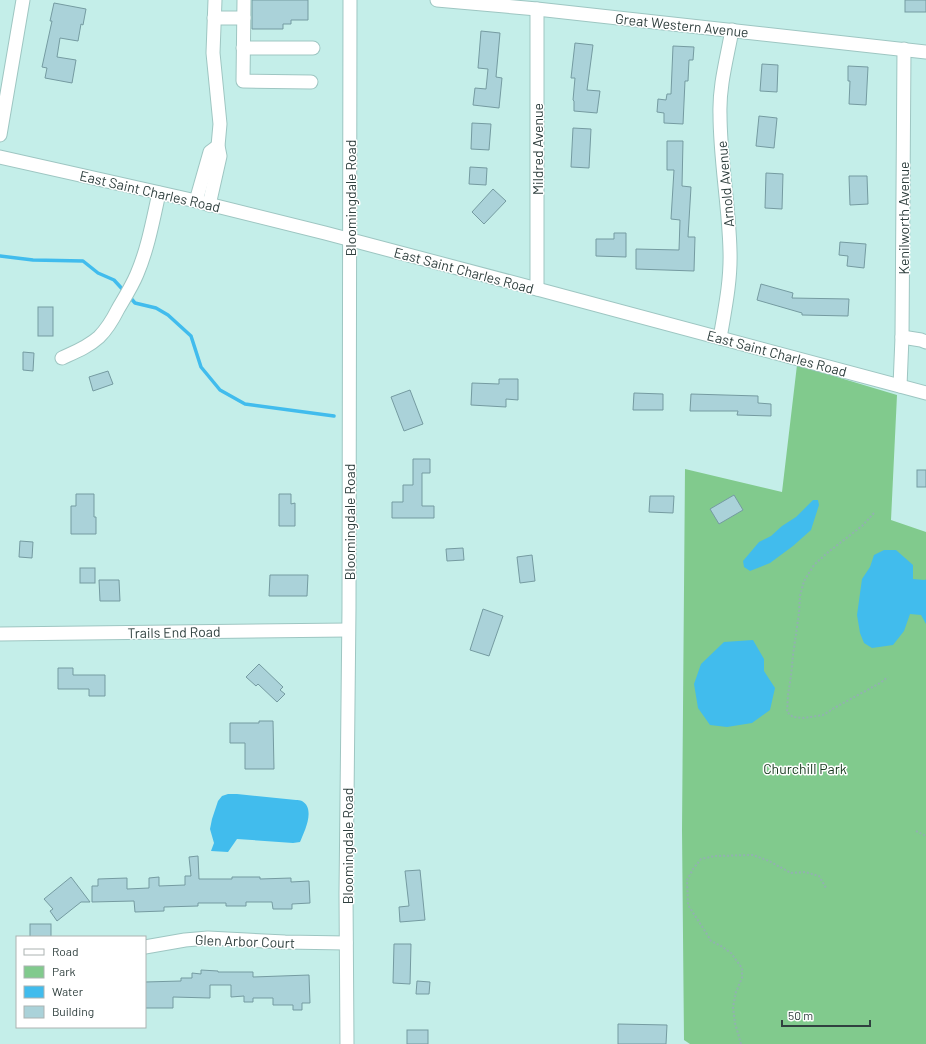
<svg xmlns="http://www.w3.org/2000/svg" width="926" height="1044" font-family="Barlow,sans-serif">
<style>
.green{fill:#81ca8d}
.water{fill:#41bced}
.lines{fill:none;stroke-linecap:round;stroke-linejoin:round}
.stream{stroke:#41bced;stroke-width:3.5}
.building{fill:#aad2d9;stroke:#759ba1}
.minor-casing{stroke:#9ec6c2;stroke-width:15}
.path{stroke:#91b2af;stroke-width:2;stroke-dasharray:2 2;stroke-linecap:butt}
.minor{stroke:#fff;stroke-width:13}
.labels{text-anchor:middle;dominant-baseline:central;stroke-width:3;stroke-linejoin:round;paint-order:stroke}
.street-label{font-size:14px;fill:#30403f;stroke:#fff}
.park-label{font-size:14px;fill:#15371c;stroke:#fff}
</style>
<rect width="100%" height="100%" fill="#c4eee9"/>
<path class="green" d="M 797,365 L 897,395 L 891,520 L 926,532 L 926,1044 L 690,1044 L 684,1040 L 682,830 L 685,469 L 782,492 Z"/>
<g class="water">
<path d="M 813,500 L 818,500 L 819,505 L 811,530 L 793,546 L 770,563 L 750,571 L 744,567 L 743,561 L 759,542 L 771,536 L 782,526 L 796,517 Z"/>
<path d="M 884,550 L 896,550 L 913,565 L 913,579 L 925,580 L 926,579 L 926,624 L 921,615 L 910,614 L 904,631 L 893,645 L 872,648 L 864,643 L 860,633 L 857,615 L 862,579 L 870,567 L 874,555 Z"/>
<path d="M 753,640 L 764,659 L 764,671 L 775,688 L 770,710 L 752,723 L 727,727 L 710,725 L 698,708 L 694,684 L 701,664 L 724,642 Z"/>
<path d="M 228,794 L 237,794 L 296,800 C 298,800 300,800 302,801 C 316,809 304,832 300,842 L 293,843 L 237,839 L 228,852 L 211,851 L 214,843 L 210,829 L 212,819 L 218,801 L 222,796 Z"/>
</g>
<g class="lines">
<g class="stream">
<path d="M 0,256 L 33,260 L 83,261 L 98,273 L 114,280 L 125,292"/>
<path d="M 129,296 L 135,303 L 156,308 L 168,315 L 191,336 L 201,367 L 220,390 L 245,404 L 334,416"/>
</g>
</g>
<g class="building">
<path d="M 252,0 L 308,0 L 308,20 L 291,20 L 291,24 L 283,24 L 283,29 L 252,29 Z"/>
<rect x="905" y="0" width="21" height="12"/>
<path d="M 54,3 L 86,9 L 83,25 L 81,24 L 78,41 L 60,38 L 57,57 L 76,60 L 72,83 L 45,78 L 47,68 L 42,67 L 52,21 L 50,21 Z"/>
<path d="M 481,31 L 500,33 L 496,77 L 502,78 L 499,108 L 473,105 L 475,88 L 486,89 L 488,69 L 478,68 Z"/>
<path d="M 575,43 L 593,45 L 587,90 L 600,91 L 597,113 L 574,111 L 574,101 L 573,100 L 575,78 L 571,78 Z"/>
<path d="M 673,46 L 694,47 L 693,60 L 689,60 L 688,81 L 685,81 L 683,124 L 664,123 L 664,113 L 657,112 L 658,99 L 666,100 L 667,94 L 671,94 Z"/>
<path d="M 762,64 L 778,65 L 777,92 L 760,91 Z"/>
<path d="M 848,66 L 868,67 L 866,105 L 849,104 L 850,81 L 848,81 Z"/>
<path d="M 759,116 L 777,118 L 774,148 L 756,146 Z"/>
<path d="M 472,123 L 491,124 L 489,150 L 471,149 Z"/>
<path d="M 573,128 L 591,129 L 589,168 L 571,167 Z"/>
<path d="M 667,141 L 683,141 L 682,186 L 691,187 L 688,237 L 695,237 L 694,271 L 636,269 L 636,249 L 679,250 L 680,220 L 671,219 L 674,170 L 667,170 Z"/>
<path d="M 470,167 L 487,168 L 486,185 L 469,184 Z"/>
<path d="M 766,173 L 783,174 L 782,209 L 765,208 Z"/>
<path d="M 849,176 L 867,176 L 868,204 L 850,205 Z"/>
<path d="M 493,189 L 506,201 L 484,224 L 472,212 Z"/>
<path d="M 614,233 L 626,233 L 626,257 L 596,256 L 596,239 L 614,239 Z"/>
<path d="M 840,242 L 866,244 L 864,268 L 847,266 L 848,256 L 839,255 Z"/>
<path d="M 761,284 L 793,293 L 792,298 L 849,299 L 848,316 L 802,315 L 802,313 L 757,300 Z"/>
<rect x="38" y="307" width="15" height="29"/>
<path d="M 23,352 L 34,353 L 33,371 L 23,370 Z"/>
<path d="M 108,371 L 113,384 L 93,391 L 89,377 Z"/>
<path d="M 499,379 L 518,379 L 518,400 L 506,399 L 506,407 L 471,405 L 472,383 L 499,384 Z"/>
<path d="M 410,390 L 423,424 L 404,431 L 391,397 Z"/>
<path d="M 634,393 L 663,394 L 663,410 L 633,410 Z"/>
<path d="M 691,394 L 758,396 L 758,403 L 771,404 L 771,416 L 737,415 L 738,411 L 690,411 Z"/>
<path d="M 413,459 L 430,459 L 430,473 L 422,473 L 422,506 L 434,506 L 434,518 L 392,518 L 392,502 L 403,502 L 403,485 L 413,485 Z"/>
<rect x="917" y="470" width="9" height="17"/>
<path d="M 76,494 L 94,494 L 94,517 L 96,517 L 96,534 L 71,534 L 71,506 L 76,506 Z"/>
<path d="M 279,494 L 291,494 L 291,504 L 295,503 L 295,526 L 279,526 Z"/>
<path d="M 734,495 L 743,510 L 719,524 L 710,509 Z"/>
<path d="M 650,496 L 674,496 L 673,513 L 649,512 Z"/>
<path d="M 20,541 L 33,542 L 32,558 L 19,557 Z"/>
<path d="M 463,548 L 464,560 L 447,561 L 446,549 Z"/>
<path d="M 532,555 L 535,581 L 520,583 L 517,557 Z"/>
<rect x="80" y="568" width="15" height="15"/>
<path d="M 270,575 L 308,575 L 307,596 L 269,596 Z"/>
<path d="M 99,580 L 119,580 L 120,601 L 100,601 Z"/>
<path d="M 483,609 L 503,616 L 489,656 L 470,650 Z"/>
<path d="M 259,664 L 283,687 L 280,690 L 285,694 L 277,702 L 258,684 L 256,686 L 246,677 Z"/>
<path d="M 58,668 L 73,668 L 73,675 L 105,675 L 105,696 L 89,696 L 89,689 L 58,689 Z"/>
<path d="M 259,721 L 273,721 L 274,769 L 245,769 L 245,743 L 230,743 L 230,723 L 259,723 Z"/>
<path d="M 198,856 L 199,879 L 232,879 L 232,877 L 260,877 L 260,879 L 291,878 L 291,882 L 309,881 L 310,903 L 292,904 L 292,909 L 273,909 L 272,902 L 246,902 L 246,906 L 226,906 L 226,903 L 198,903 L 198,906 L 164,907 L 164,911 L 135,912 L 134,901 L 92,902 L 92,886 L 98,886 L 98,879 L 127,878 L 127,889 L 149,888 L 149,878 L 159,877 L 159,886 L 185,885 L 185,876 L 191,876 L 189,857 Z"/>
<path d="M 420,870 L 425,920 L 400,922 L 399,907 L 409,906 L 405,871 Z"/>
<path d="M 71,877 L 90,902 L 81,902 L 57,921 L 50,911 L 53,909 L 44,899 Z"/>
<rect x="30" y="924" width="21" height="13"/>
<path d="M 394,944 L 411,944 L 410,984 L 393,983 Z"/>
<path d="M 201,970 L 218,971 L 218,972 L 253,972 L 253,977 L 309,975 L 310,1003 L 302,1003 L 302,1010 L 293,1010 L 293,1005 L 273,1005 L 273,998 L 253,998 L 253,1002 L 244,1002 L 244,996 L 231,997 L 231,985 L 210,985 L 210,998 L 173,997 L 173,1008 L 145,1008 L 145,982 L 181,981 L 181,978 L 192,978 L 192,973 L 201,974 Z"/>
<path d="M 417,981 L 430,982 L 429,994 L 416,994 Z"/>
<path d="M 618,1024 L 667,1025 L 666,1044 L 618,1044 Z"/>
<rect x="407" y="1030" width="21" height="14"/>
</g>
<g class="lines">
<g class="minor-casing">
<g id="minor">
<path d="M 244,0 L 243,81 L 311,82"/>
<path d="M 437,0 L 537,9 L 926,52"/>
<path d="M 537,9 L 537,289"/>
<path d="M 214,18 L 244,18"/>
<path d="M 243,48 L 313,48"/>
<path d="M 0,135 L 23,0"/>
<path d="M 0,157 L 196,201 L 325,233 L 537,289 L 926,393"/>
<path d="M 196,201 L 210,152 L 218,146"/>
<path d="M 209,205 L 220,156 L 218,146 L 220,124 L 213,53 L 215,0"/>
<path d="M 902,337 L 921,340 L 926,342"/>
<path d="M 720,338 C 725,309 731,280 730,251 C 729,205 720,160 720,114 C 719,86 727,58 732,30"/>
<path d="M 62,358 C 75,352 88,347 99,337 C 107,329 113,319 118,309 C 125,297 132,286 137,274 C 148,248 153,220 159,193"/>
<path d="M 900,386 L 902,337 L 904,49"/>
<path d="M 0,634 L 348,630"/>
<path d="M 145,947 L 185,940 L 208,938 L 285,942 L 346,943"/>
<path d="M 347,1044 L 346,894 L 349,608 L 350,0"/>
</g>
</g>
<g class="path">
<path d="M 874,513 L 862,526 L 827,553 L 814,565 L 804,581 L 800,596 L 799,613 L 793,655 L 791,676 L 788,695 L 787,712 L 793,717 L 804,718 L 823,715 L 836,707 L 880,683 L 888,677"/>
<path d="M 916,831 L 926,836"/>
<path d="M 741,1044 L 735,1023 L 733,1007 L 736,992 L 742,978 L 742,968 L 731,953 L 721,946 L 711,941 L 703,928 L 688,905 L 687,880 L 693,869 L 701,859 L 715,856 L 753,855 L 769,861 L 791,873 L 805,872 L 819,876 L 826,888"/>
</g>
<use href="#minor" class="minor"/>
</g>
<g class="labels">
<g class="street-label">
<text transform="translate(682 25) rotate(6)">Great Western Avenue</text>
<text transform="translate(537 149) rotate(-90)">Mildred Avenue</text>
<text transform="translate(725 184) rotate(-95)">Arnold Avenue</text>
<text transform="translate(150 191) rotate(13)">East Saint Charles Road</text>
<text transform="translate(350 198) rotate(-90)">Bloomingdale Road</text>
<text transform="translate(903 218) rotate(-90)">Kenilworth Avenue</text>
<text transform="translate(464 270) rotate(15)">East Saint Charles Road</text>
<text transform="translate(777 353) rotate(15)">East Saint Charles Road</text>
<text transform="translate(349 522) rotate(-90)">Bloomingdale Road</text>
<text transform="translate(174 632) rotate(-1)">Trails End Road</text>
<text transform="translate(347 846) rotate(-90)">Bloomingdale Road</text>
<text transform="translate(245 941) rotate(2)">Glen Arbor Court</text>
</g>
<g class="park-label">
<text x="805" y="768">Churchill Park</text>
</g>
</g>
<rect x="16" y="936" width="130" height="92" fill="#ffffff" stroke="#acb3b2"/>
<rect x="24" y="949" width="20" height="6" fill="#ffffff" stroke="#acb3b2"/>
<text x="52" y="956" font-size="12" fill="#30403f">Road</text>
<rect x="24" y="966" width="20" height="12" fill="#81ca8d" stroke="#acb3b2"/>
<text x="52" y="976" font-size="12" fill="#30403f">Park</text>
<rect x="24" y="986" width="20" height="12" fill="#41bced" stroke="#acb3b2"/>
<text x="52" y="996" font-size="12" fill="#30403f">Water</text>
<rect x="24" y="1006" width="20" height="12" fill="#aad2d9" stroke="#acb3b2"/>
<text x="52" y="1016" font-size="12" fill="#30403f">Building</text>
<path d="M782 1020v6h88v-6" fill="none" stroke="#30403f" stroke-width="2"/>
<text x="788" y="1020" font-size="12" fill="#30403f" stroke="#ffffff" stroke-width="3" paint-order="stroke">50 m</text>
</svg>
